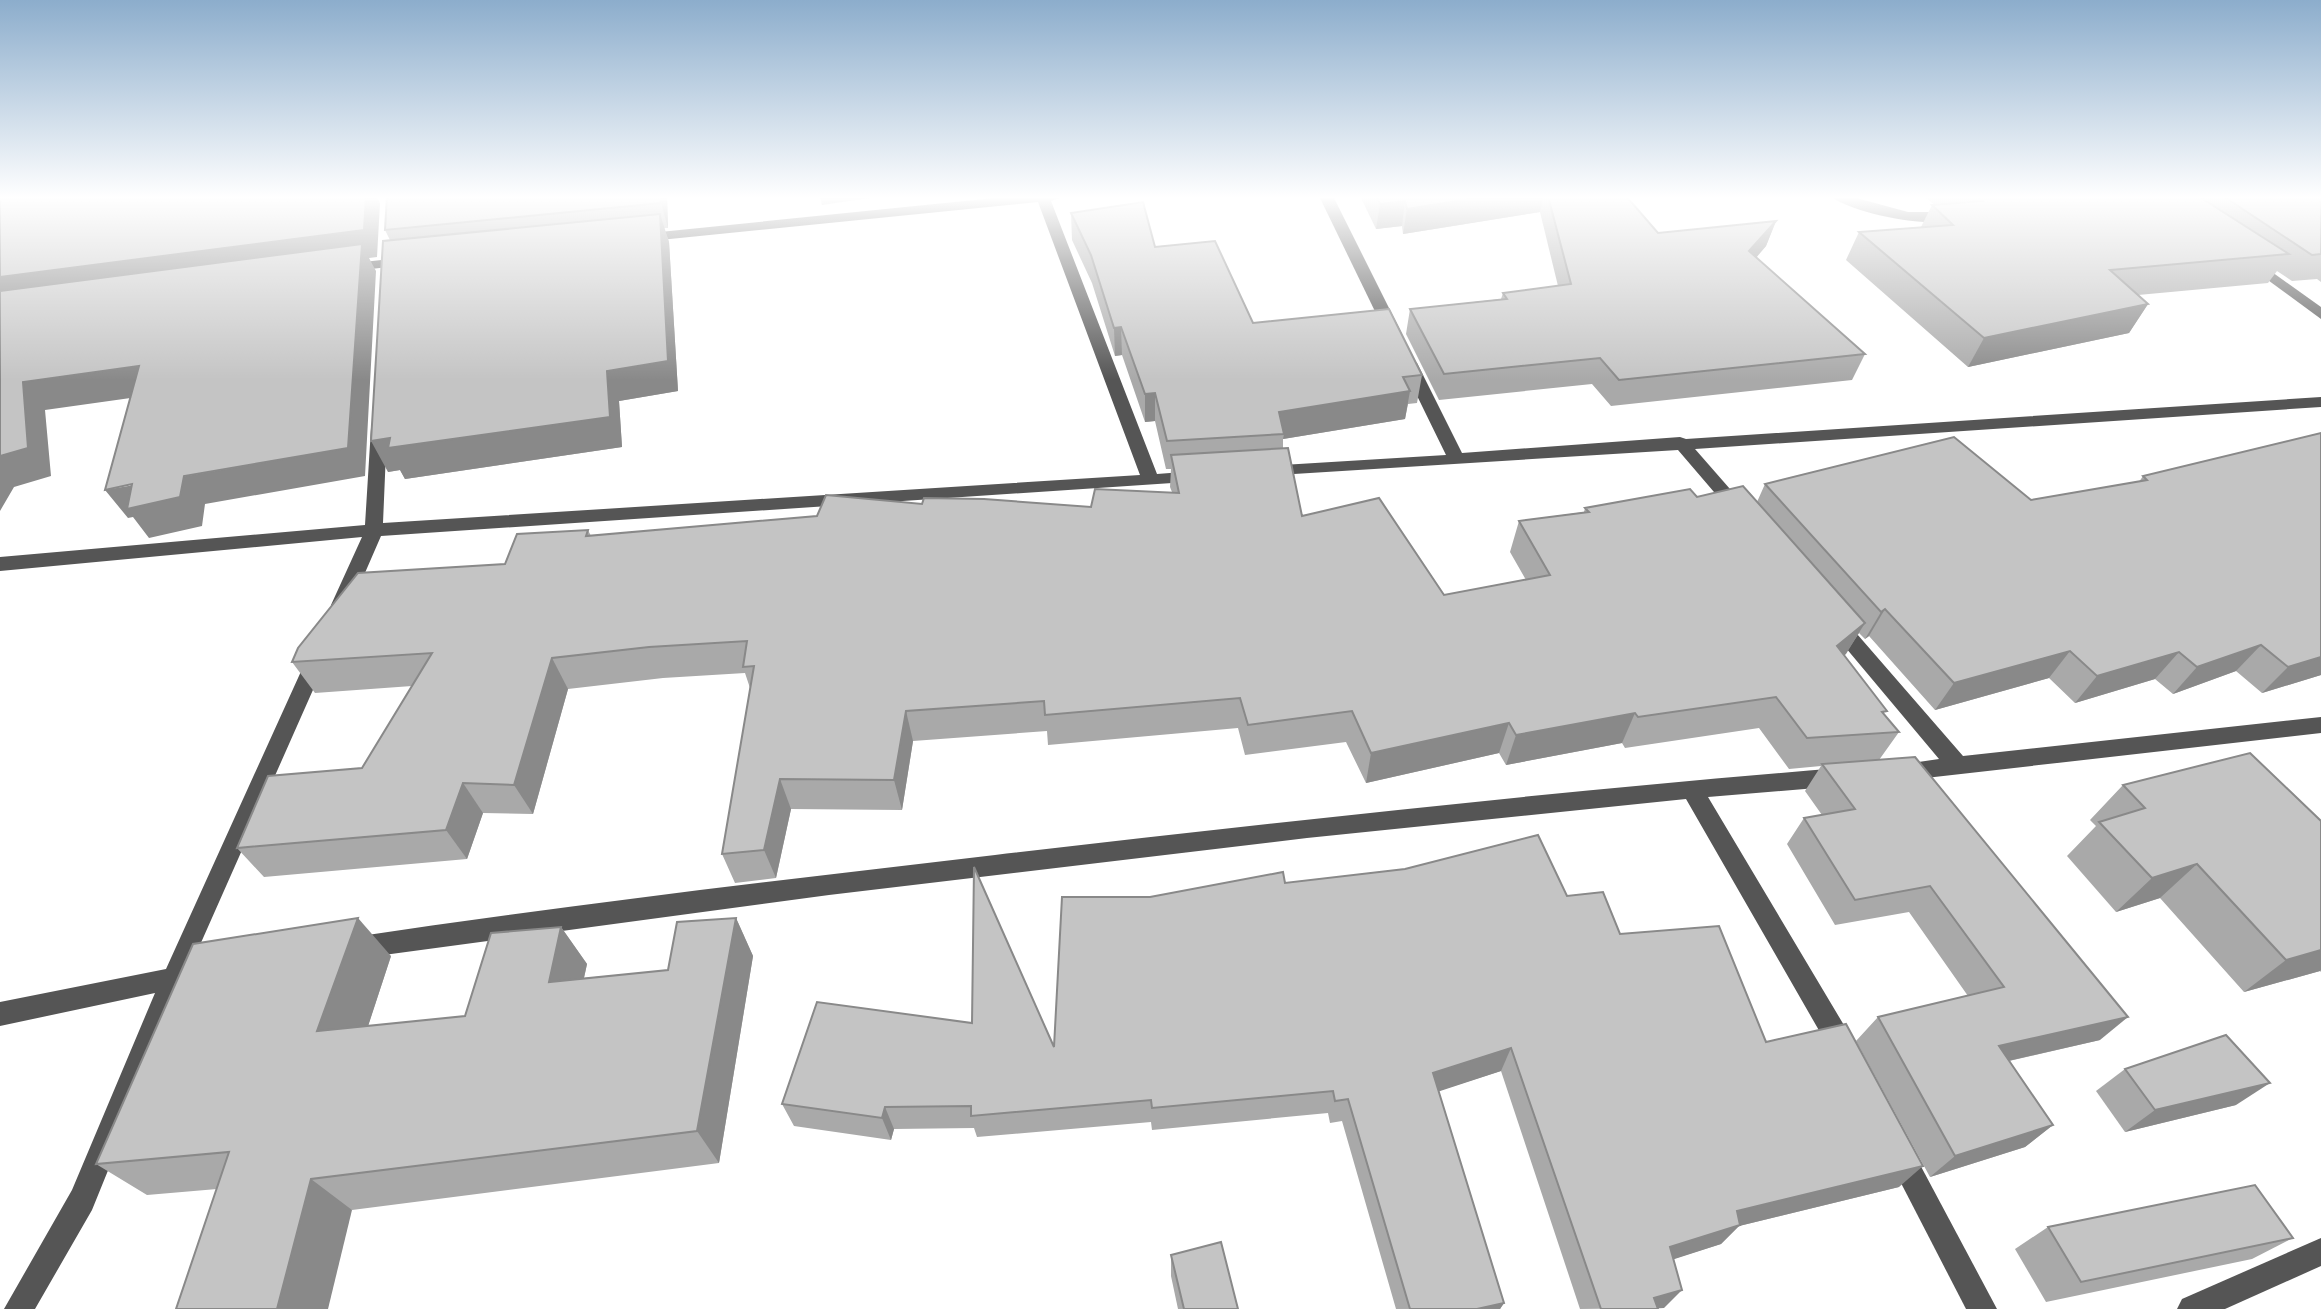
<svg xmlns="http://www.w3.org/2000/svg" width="2321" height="1309" font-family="Overpass,sans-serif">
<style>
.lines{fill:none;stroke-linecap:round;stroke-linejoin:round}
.minor{fill:#555;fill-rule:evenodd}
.wall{fill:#a9a9a9}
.shaded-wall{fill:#898989}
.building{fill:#c4c4c4;stroke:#898989;stroke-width:2}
</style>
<rect width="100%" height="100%" fill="#fff"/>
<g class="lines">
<g class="minor">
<path d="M 1014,196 L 1065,196 L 1051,201 L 1157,474 L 1196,471 L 1205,477 L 1202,481 L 381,536 L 351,605 L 341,612 L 331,605 L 362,537 L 0,571 L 0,557 L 365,525 L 371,428 L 379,423 L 387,428 L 383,523 L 1140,475 L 1038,202 L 640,242 L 633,238 L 640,234 Z"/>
<path d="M 1319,196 L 1333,196 L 1402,334 L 1399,337 L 1389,337 L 1386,334 Z"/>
<path d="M 1830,196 L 1849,196 L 1908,212 L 1953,212 L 1960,216 C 1938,232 1851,213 1830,196 Z"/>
<path d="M 409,257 L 416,261 L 414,264 L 345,272 L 338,268 L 345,264 Z"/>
<path d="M 2251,257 L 2321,307 L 2321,319 L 2246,264 L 2244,261 Z"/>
<path d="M 1409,358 L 1417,363 L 1462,453 L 1680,437 L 1686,439 L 2321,397 L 2321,407 L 1695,449 L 1744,505 L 1747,509 L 1744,513 L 1732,513 L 1678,450 L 1261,476 L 1258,472 L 1261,468 L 1267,466 L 1446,455 L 1401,363 Z"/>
<path d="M 1837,617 L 1844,619 L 1963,756 L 2321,717 L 2321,733 L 1899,781 L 1891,778 L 1888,772 L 1891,766 L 1939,759 L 1830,629 L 1827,624 Z"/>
<path d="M 318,649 L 328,656 L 192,963 L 204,961 L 213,964 L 216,972 L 213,980 L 182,988 L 92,1210 L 35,1309 L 4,1309 L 72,1190 L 155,993 L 0,1026 L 0,1002 L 166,969 L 308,656 Z"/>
<path d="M 1840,768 L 1848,771 L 1851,777 L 1848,783 L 1840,786 L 1708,797 L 1854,1042 L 1858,1051 L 1854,1060 L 1845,1063 L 1836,1060 L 1686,799 L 1307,838 L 829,895 L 354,959 L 345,956 L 342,948 L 345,940 L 354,937 C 567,905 781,880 995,855 C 1277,822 1558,791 1840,768 Z"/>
<path d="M 1899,1141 L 1909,1144 L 1997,1309 L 1966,1309 L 1886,1154 L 1889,1144 Z"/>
<path d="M 2321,1238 L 2321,1266 L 2225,1309 L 2177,1309 L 2182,1299 Z"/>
</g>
</g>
<g class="wall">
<path d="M 387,196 L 667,196 L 668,228 L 664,228 L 669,242 L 678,391 L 619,401 L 622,447 L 405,479 L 400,470 L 388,472 L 390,240 L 385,230 Z"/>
<path d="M 1360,196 L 1626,196 L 1658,233 L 1776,221 L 1766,246 L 1756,258 L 1865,354 L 1852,380 L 1611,406 L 1592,384 L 1439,400 L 1406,334 L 1410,309 L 1501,299 L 1503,293 L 1558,286 L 1540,212 L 1403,234 L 1402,226 L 1376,229 Z"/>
<path d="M 1923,196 L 2321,196 L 2321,282 L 2317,279 L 2292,281 L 2277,271 L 2268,283 L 2138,295 L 2148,304 L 2129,333 L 1968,367 L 1846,260 L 1859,232 L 1921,227 L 1932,205 L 1935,205 Z"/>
<path d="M 1071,213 L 1155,247 L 1253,323 L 1422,375 L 1417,403 L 1408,404 L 1405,419 L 1283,439 L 1283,448 L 1302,516 L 1444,595 L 1526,580 L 1510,552 L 1519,521 L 1584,512 L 1585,508 L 1697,497 L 1757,502 L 1765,484 L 2031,500 L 2139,482 L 2143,476 L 2321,433 L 2321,675 L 2262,693 L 2236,671 L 2173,694 L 2155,679 L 2075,703 L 2049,678 L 1935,710 L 1869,636 L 1865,639 L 1859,633 L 1844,656 L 1885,715 L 1899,732 L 1879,760 L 2100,1040 L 2009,1061 L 2053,1125 L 2025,1147 L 1930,1177 L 1856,1041 L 1878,1017 L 1968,996 L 1909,912 L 1835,925 L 1787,844 L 1804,818 L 1822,815 L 1805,791 L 1821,766 L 1789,769 L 1759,728 L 1625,748 L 1622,743 L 1506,765 L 1499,753 L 1366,783 L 1346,742 L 1245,755 L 1238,728 L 1048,745 L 1047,731 L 913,741 L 902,810 L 791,809 L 776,878 L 735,883 L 722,854 L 750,688 L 745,673 L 663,678 L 568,689 L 533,814 L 483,813 L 467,859 L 264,877 L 237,848 L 362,768 L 412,686 L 315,693 L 292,662 L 505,564 L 588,530 L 591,536 L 817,516 L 922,504 L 1091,507 L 1172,492 L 1170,487 L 1171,469 L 1166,469 L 1155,421 L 1145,422 L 1122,355 L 1115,356 L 1092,283 L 1072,240 Z"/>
<path d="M 2123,785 L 2321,821 L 2321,972 L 2320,971 L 2244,992 L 2160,898 L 2116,912 L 2067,856 L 2096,826 L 2090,820 Z"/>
<path d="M 1285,883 L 1567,896 L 1766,1042 L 1899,1187 L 1739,1226 L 1721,1244 L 1673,1259 L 1664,1308 L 1580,1309 L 1501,1071 L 1438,1091 L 1504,1303 L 1500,1309 L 1396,1309 L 1342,1121 L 1330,1123 L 1328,1113 L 1152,1130 L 1151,1122 L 977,1137 L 974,1128 L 894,1129 L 891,1140 L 794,1126 L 782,1104 L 1054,1047 L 1150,897 Z"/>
<path d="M 736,918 L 753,956 L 719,1163 L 352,1210 L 217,1189 L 147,1195 L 96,1164 L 391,956 L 368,1026 L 465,1016 L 561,927 L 587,964 L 584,978 L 668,970 Z"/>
<path d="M 2125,1069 L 2236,1105 L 2125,1132 L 2096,1091 Z"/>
<path d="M 2048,1227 L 2293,1238 L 2252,1259 L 2046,1302 L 2015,1249 Z"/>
<path d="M 1171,1255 L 1238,1309 L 1178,1309 L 1171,1276 Z"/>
</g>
<g class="shaded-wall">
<path d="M 366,196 L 376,196 L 380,203 L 377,257 L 369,258 L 376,271 L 365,476 L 205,504 L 202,526 L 149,538 L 133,517 L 128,518 L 105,490 L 348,448 L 0,308 L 0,277 Z"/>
<path d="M 660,196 L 667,196 L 668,228 L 661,203 Z"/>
<path d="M 820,196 L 884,196 L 822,205 Z"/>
<path d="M 1488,196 L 1544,196 L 1540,212 L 1403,234 L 1407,209 Z"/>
<path d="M 1405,201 L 1402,226 L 1376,229 L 1380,204 Z"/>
<path d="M 660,214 L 669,242 L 678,391 L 619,401 L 622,447 L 405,479 L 400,470 L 388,472 L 371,441 L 607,371 Z"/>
<path d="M 1776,221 L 1766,246 L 1739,277 L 1749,251 Z"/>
<path d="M 2148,304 L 2129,333 L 1968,367 L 1984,338 Z"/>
<path d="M 1121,327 L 1122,355 L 1115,356 L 1114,328 Z"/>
<path d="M 139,366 L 159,394 L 45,410 L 51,476 L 14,487 L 0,511 L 0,456 L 23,382 Z"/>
<path d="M 1410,391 L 1405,419 L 1283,439 L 1284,434 L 1279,412 Z"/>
<path d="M 1155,393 L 1155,421 L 1145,422 L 1145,394 Z"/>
<path d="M 1885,609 L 1869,636 L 1865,639 L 1881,612 Z"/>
<path d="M 1865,623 L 1846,654 L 1819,677 L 1837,646 Z"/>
<path d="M 2261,645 L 2236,671 L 2173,694 L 2197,667 Z"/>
<path d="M 2070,651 L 2049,678 L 1935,710 L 1954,683 Z"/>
<path d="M 2179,652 L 2155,679 L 2075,703 L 2097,676 Z"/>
<path d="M 2321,657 L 2321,675 L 2262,693 L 2288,667 Z"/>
<path d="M 552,658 L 568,689 L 533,814 L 514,785 Z"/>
<path d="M 906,711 L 913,741 L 902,810 L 894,780 Z"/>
<path d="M 1635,713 L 1622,743 L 1506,765 L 1516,735 Z"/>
<path d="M 1509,723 L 1499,753 L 1366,783 L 1371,753 Z"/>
<path d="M 780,779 L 791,809 L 776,878 L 764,850 Z"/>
<path d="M 463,783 L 483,813 L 467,859 L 446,830 Z"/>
<path d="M 2197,864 L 2160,898 L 2116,912 L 2152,878 Z"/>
<path d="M 358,918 L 391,956 L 355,1066 L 317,1031 Z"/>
<path d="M 736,918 L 753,956 L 719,1163 L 697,1131 Z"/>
<path d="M 561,927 L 587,964 L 575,1018 L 549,982 Z"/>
<path d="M 2321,950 L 2321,970 L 2320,971 L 2244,992 L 2286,960 Z"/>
<path d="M 2128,1017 L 2100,1040 L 1973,1069 L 1999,1046 Z"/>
<path d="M 1511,1048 L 1501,1071 L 1425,1096 L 1433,1073 Z"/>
<path d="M 2270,1083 L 2236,1105 L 2125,1132 L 2155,1110 Z"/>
<path d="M 885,1107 L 894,1129 L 891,1140 L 882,1118 Z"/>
<path d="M 2053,1125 L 2025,1147 L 1930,1177 L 1955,1156 Z"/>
<path d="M 1923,1166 L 1899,1187 L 1739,1226 L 1721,1244 L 1653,1266 L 1670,1247 L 1737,1211 Z"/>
<path d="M 311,1179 L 352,1210 L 328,1309 L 277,1309 Z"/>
<path d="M 1682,1290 L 1664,1308 L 1644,1309 L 1654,1298 Z"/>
<path d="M 1504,1303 L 1500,1309 L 1477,1309 Z"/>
</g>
<g class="building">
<path d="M 0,196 L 366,196 L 364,230 L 0,277 Z"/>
<path d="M 387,196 L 660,196 L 661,203 L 385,230 Z"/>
<path d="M 1376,196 L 1488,196 L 1407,209 L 1405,201 L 1380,204 Z"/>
<path d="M 1548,196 L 1626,196 L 1658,233 L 1776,221 L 1749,251 L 1865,354 L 1619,380 L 1600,358 L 1444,374 L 1410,309 L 1507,299 L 1503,293 L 1571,284 Z"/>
<path d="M 1977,196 L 2198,196 L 2289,254 L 2110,270 L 2148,304 L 1984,338 L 1859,232 L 1953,225 L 1932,205 L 1983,201 Z"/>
<path d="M 2223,196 L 2321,196 L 2321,254 L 2312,255 Z"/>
<path d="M 1143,202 L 1155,247 L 1215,241 L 1253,323 L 1389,309 L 1422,375 L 1403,377 L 1410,391 L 1279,412 L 1284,434 L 1167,441 L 1155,393 L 1145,394 L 1121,327 L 1114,328 L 1091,255 L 1071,213 Z"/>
<path d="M 660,214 L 668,361 L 607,371 L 610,417 L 388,448 L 390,438 L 371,441 L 383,241 Z"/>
<path d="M 362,244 L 348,448 L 184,476 L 180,497 L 127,509 L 132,484 L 105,490 L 139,366 L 23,382 L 28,448 L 0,456 L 0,291 Z"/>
<path d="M 2321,433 L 2321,657 L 2288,667 L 2261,645 L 2197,667 L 2179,652 L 2097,676 L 2070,651 L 1954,683 L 1885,609 L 1881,612 L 1765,484 L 1954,437 L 2031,500 L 2147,480 L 2143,476 Z"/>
<path d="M 1288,448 L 1302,516 L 1379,498 L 1444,595 L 1550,575 L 1519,521 L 1589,512 L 1585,508 L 1690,489 L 1697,497 L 1743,486 L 1865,623 L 1837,646 L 1887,711 L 1882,712 L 1899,732 L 1807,738 L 1776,697 L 1638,717 L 1635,713 L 1516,735 L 1509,723 L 1371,753 L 1352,711 L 1248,725 L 1240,698 L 1045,715 L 1044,701 L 906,711 L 894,780 L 780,779 L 764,850 L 722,854 L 754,666 L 743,667 L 747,641 L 649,647 L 552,658 L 514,785 L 463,783 L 446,830 L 237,848 L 268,776 L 362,768 L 432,653 L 292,662 L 298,648 L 358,573 L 505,564 L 517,534 L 588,530 L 586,536 L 817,516 L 826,495 L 922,504 L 924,498 L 984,499 L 1091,507 L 1095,489 L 1179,493 L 1171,455 Z"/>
<path d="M 2250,753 L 2321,821 L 2321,950 L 2286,960 L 2197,864 L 2152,878 L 2099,822 L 2145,808 L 2123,785 Z"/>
<path d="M 1915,757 L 2128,1017 L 1999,1046 L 2053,1125 L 1955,1156 L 1878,1017 L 2004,987 L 1930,886 L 1855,900 L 1804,818 L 1855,809 L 1822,764 Z"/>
<path d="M 1538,835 L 1567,896 L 1603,892 L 1620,934 L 1719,926 L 1766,1042 L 1846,1024 L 1923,1166 L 1737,1211 L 1740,1225 L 1670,1247 L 1682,1290 L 1654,1298 L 1658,1309 L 1601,1309 L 1511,1048 L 1433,1073 L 1504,1303 L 1477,1309 L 1410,1309 L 1348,1099 L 1335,1101 L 1333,1091 L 1152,1108 L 1151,1100 L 971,1116 L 971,1106 L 885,1107 L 882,1118 L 782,1104 L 817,1002 L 972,1023 L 974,867 L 1054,1047 L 1062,897 L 1150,897 L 1283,872 L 1285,883 L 1405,869 Z"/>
<path d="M 358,918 L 317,1031 L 465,1016 L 491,933 L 561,927 L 549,982 L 668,970 L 677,922 L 736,918 L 697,1131 L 311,1179 L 277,1309 L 176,1309 L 229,1152 L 96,1164 L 193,944 Z"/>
<path d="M 2226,1035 L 2270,1083 L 2155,1110 L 2125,1069 Z"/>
<path d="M 2255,1185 L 2293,1238 L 2081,1282 L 2048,1227 Z"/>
<path d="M 1221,1242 L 1238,1309 L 1184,1309 L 1171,1255 Z"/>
</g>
<linearGradient id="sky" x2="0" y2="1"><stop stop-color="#8cadcc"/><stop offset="0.52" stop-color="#fff"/><stop offset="1" stop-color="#fff" stop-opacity="0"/></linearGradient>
<rect width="2321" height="380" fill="url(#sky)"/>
</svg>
